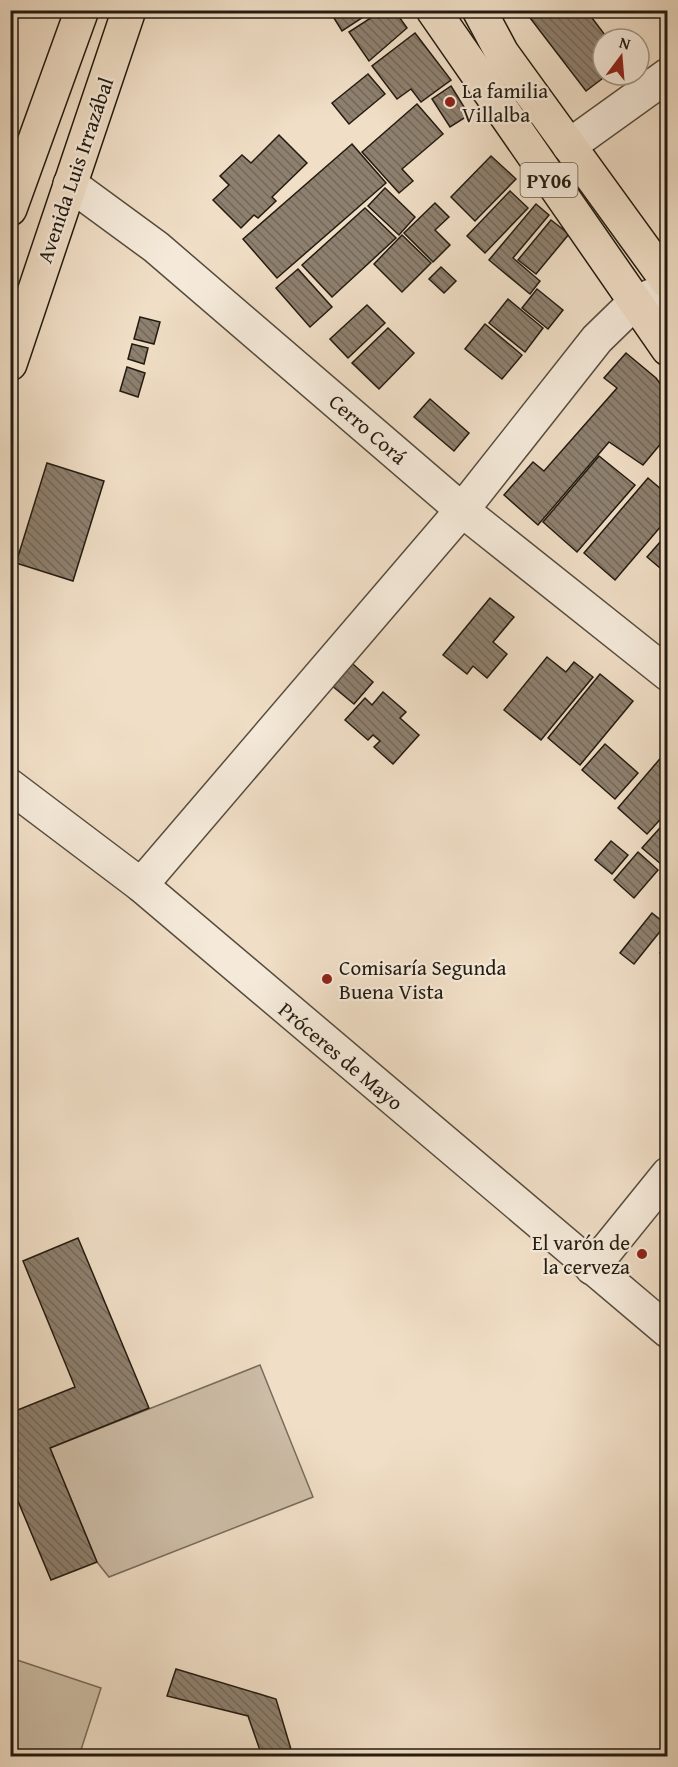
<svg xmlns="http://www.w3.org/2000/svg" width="678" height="1767" font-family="'Gentium Book Plus',serif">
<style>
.grass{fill:#cdbda7;stroke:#786c5c;stroke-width:1.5}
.building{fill:url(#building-back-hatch);stroke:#231b10;stroke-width:1.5}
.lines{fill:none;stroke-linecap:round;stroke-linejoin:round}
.minor-casing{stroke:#564c3e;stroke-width:36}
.major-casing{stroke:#231b10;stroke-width:36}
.highway-casing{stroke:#231b10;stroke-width:36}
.minor{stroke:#f5eada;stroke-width:33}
.major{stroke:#f0dec6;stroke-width:33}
.highway{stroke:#f0dec6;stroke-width:33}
.poi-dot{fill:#8f2418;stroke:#f5eada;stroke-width:2}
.labels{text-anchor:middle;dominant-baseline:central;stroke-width:4.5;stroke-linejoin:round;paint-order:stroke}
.shield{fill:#f5eada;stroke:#62594d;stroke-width:1.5}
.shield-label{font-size:20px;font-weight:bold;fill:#231b10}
.poi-label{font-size:21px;fill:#231b10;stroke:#f5eada;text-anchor:start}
.street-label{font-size:21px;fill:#231b10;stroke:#f5eada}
</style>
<defs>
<pattern id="building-back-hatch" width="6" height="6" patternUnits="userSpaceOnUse" patternTransform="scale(1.5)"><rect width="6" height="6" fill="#8e806f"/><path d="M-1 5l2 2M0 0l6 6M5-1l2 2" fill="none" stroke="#74685a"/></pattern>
</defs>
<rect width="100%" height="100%" fill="#f0dec6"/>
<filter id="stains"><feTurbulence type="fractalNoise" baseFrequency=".00333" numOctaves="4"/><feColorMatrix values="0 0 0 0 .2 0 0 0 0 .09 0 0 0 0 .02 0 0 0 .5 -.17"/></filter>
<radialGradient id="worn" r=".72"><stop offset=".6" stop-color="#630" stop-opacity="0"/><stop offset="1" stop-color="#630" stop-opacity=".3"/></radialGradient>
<g class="grass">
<path d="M 260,1365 L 313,1497 L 109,1577 L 97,1562 L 50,1448 Z"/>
<path d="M 11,1658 L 101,1688 L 79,1756 L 11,1756 Z"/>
</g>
<g class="building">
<path d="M 329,10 L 374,10 L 342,31 Z"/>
<path d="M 383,10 L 394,10 L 407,28 L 369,61 L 349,32 Z"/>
<path d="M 524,10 L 586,10 L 608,39 L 603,39 L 603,75 L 607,75 L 586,91 Z"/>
<path d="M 415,33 L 451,80 L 421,102 L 411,89 L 397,99 L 372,66 Z"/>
<path d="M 368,74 L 385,94 L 349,124 L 332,103 Z"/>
<path d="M 451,86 L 469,115 L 450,127 L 432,99 Z"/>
<path d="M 417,104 L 443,134 L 402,169 L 413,181 L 399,193 L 362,152 Z"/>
<path d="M 279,135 L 307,163 L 272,197 L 276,201 L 258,218 L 254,215 L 241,228 L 213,200 L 229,185 L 220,176 L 242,155 L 251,163 Z"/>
<path d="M 352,144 L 386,183 L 277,278 L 243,239 Z"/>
<path d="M 491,156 L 516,179 L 475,221 L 451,197 Z"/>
<path d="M 385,188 L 415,217 L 399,235 L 368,206 Z"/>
<path d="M 510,191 L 528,208 L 485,253 L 467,236 Z"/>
<path d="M 435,203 L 449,217 L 435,230 L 450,245 L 433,262 L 404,233 Z"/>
<path d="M 536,204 L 549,215 L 513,258 L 540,281 L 530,294 L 489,260 Z"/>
<path d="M 365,208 L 396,238 L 332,297 L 302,265 Z"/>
<path d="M 551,220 L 569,234 L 536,274 L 518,260 Z"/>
<path d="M 402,235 L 431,263 L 402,292 L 374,264 Z"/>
<path d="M 441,267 L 456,281 L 444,293 L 429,279 Z"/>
<path d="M 298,269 L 332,307 L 310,327 L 276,288 Z"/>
<path d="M 537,289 L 563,310 L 548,329 L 522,308 Z"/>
<path d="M 508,299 L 543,328 L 525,352 L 489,323 Z"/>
<path d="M 367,305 L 385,323 L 348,358 L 330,339 Z"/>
<path d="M 140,317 L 160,322 L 154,344 L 134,339 Z"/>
<path d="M 485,324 L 522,355 L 502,379 L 465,349 Z"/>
<path d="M 388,328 L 414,353 L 379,389 L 352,363 Z"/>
<path d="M 132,344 L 148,348 L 144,364 L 128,359 Z"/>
<path d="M 626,353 L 656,378 L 668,394 L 668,435 L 643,465 L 609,442 L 538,525 L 504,495 L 533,462 L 544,471 L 617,388 L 604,378 Z"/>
<path d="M 127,367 L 145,373 L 138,397 L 120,391 Z"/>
<path d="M 430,399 L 469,433 L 454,451 L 414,417 Z"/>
<path d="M 599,456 L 635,485 L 577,552 L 543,522 Z"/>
<path d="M 47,463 L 104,481 L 73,581 L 16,563 Z"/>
<path d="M 648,478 L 668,495 L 668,518 L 615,580 L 584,553 Z"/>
<path d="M 668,533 L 668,571 L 666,573 L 647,557 Z"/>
<path d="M 490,598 L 514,617 L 493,642 L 507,654 L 487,678 L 473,666 L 467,674 L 443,655 Z"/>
<path d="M 345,657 L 373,682 L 354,704 L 325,680 Z"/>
<path d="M 547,657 L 566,672 L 574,662 L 593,677 L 541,740 L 504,710 Z"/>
<path d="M 600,674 L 633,701 L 580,765 L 548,738 Z"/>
<path d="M 383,692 L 406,712 L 400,718 L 419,735 L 393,764 L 374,747 L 380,741 L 373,735 L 368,740 L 345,720 L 365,698 L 372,705 Z"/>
<path d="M 605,744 L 638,773 L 615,799 L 582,770 Z"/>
<path d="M 664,754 L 668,757 L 668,811 L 647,834 L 618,808 Z"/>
<path d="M 667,820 L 668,821 L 668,870 L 642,848 Z"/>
<path d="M 611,841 L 628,855 L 612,874 L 595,860 Z"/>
<path d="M 638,852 L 658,870 L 634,898 L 614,880 Z"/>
<path d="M 652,913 L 666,924 L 634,964 L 620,953 Z"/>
<path d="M 668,944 L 668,959 L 660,953 Z"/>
<path d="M 78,1238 L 149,1408 L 50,1448 L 97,1562 L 51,1580 L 10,1482 L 10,1413 L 75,1387 L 23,1261 Z"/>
<path d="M 176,1669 L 276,1699 L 293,1756 L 262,1756 L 248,1716 L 167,1696 Z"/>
</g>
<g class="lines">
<g class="minor-casing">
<g id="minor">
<path d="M 569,146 L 668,75"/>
<path d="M 70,184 L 156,247 L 462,510 L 668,674"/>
<path d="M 10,786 L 141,885 L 668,1331"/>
<path d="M 141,885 L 462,510 L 597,339 L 634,303 L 668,289"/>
<path d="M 592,1268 L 668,1174"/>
</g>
</g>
<g class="major-casing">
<g id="major">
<path d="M 10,209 L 82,10"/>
<path d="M 10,364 L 129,10"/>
</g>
</g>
<g class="highway-casing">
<g id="highway">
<path d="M 433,10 L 668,349"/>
<path d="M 479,10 L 502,53 L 668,282"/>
</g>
</g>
<use href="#minor" class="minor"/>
<use href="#major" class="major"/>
<use href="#highway" class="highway"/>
</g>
<g class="poi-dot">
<circle cx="450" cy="102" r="6"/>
<circle cx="327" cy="979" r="6"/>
<circle cx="642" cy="1254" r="6"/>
</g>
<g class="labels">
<rect class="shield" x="520.5" y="163" width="57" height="34" rx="4.5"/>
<g class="shield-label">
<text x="549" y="180">PY06</text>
</g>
<g class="poi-label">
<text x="462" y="90">La familia<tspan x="462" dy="24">Villalba</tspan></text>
<text x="339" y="967">Comisaría Segunda<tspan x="339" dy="24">Buena Vista</tspan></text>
<text x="630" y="1242" text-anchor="end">El varón de<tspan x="630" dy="24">la cerveza</tspan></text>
</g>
<g class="street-label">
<text transform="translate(75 170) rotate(-71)">Avenida Luis Irrazábal</text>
<text transform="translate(368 429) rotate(41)">Cerro Corá</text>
<text transform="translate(341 1056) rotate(40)">Próceres de Mayo</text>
</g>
</g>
<rect width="678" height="1767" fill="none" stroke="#f0dec6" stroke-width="36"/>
<rect x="12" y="12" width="654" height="1743" fill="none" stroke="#231b10" stroke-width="3"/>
<rect x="18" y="18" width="642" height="1731" fill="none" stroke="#231b10" stroke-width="1.5"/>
<g transform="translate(621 57) rotate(16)"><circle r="28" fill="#f5eada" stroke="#a19789" stroke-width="1.5"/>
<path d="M0-4.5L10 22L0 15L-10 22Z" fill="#8f2418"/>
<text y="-9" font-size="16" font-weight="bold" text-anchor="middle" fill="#231b10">N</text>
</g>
<rect width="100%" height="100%" filter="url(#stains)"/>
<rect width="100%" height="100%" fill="url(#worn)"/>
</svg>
